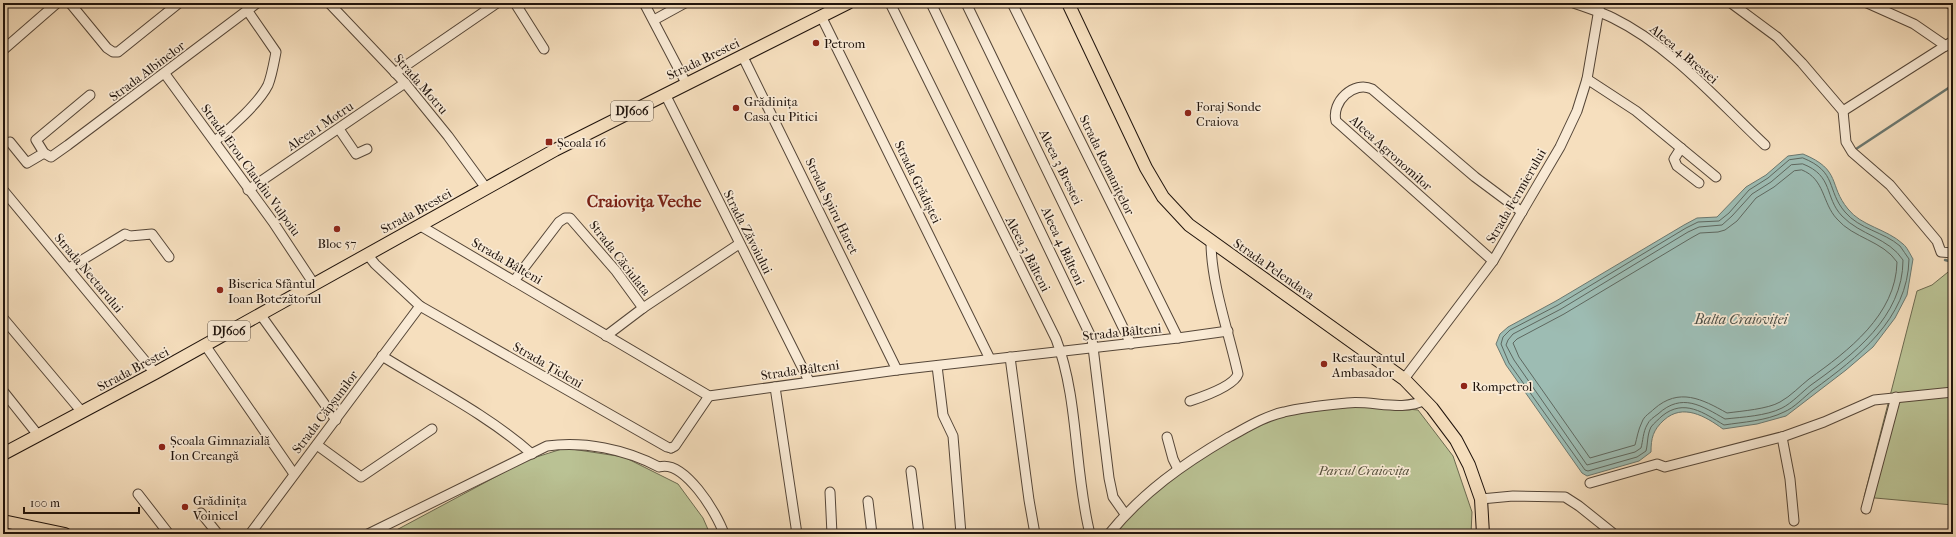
<svg xmlns="http://www.w3.org/2000/svg" width="1956" height="537" font-family="'IM FELL French Canon',serif">
<style>
.green{fill:#bac294;stroke:#6c6a50}
.water{fill:#9dbcb3;stroke:#6b7870}
.lines{fill:none;stroke-linecap:round;stroke-linejoin:round}
.shore{stroke:#5e6860;stroke-width:1}
.stream{stroke:#6b7870;stroke-width:2.5}
.minor-casing{stroke:#554638;stroke-width:11}
.major-casing{stroke:#1f130c;stroke-width:14}
.minor{stroke:#f9ead5;stroke-width:9}
.major{stroke:#f6dfbe;stroke-width:12}
.poi-dot{fill:#8f2418;stroke:#f9ead5;stroke-width:1.5}
.labels{text-anchor:middle;dominant-baseline:central;stroke-width:3.5;stroke-linejoin:round;paint-order:stroke}
.shield{fill:#f9ead5;stroke:#605448;stroke-width:1}
.shield-label{font-size:12px;font-weight:bold;fill:#1f130c}
.poi-label{font-size:13px;fill:#1f130c;stroke:#f9ead5;text-anchor:start}
.street-label{font-size:13px;fill:#1f130c;stroke:#f9ead5}
.park-label{font-size:13px;font-style:italic;fill:#55503c;stroke:#f9ead5}
.water-label{font-size:14px;font-style:italic;fill:#4b4e46;stroke:#f9ead5}
.district-label{font-size:17px;font-weight:bold;fill:#7a1f14;stroke:#f9ead5}
</style>
<rect width="100%" height="100%" fill="#f6dfbe"/>
<filter id="stains"><feTurbulence type="fractalNoise" baseFrequency=".005" numOctaves="4"/><feColorMatrix values="0 0 0 0 .2 0 0 0 0 .09 0 0 0 0 .02 0 0 0 .5 -.17"/></filter>
<radialGradient id="worn" r=".72"><stop offset=".6" stop-color="#630" stop-opacity="0"/><stop offset="1" stop-color="#630" stop-opacity=".3"/></radialGradient>
<g class="green">
<path d="M 1953,268 L 1953,505 L 1864,497 L 1917,291 L 1932,285 Z"/>
<path d="M 1361,405 L 1418,410 L 1453,456 L 1472,512 L 1471,534 L 1115,534 L 1140,504 L 1200,458 L 1254,427 L 1284,415 Z"/>
<path d="M 565,448 L 624,457 L 678,484 L 703,518 L 710,534 L 389,534 L 527,460 Z"/>
<path d="M 3,526 L 43,534 L 3,534 Z"/>
</g>
<path class="water" d="M 1803,154 C 1842,170 1828,185 1848,209 C 1861,226 1887,229 1903,244 C 1907,247 1910,254 1913,259 L 1907,295 L 1895,318 L 1873,347 L 1846,370 L 1786,416 L 1757,424 L 1723,429 C 1705,416 1683,403 1664,420 C 1653,430 1651,438 1651,452 L 1639,461 L 1587,476 L 1582,473 L 1506,365 L 1496,344 L 1500,334 L 1508,327 L 1556,301 L 1684,225 L 1697,218 L 1717,217 L 1746,187 L 1766,175 L 1788,156 Z"/>
<g class="lines">
<g class="shore">
<path d="M 1803,158 C 1838,172 1826,190 1845,212 C 1859,229 1884,232 1900,246 C 1903,250 1906,255 1909,259 C 1908,319 1857,358 1813,390 C 1804,397 1794,408 1784,412 C 1766,421 1743,422 1724,425 C 1704,413 1684,398 1662,416 C 1659,419 1654,423 1651,427 C 1647,435 1648,443 1646,451 L 1637,457 L 1588,471 L 1585,470 L 1509,363 L 1501,344 L 1503,337 L 1510,330 L 1558,305 L 1686,228 L 1698,222 L 1719,221 L 1729,213 L 1749,190 L 1768,178 L 1789,160 Z"/>
<path d="M 1803,164 C 1834,176 1824,197 1842,216 C 1860,235 1889,238 1903,260 C 1903,317 1853,355 1811,385 C 1802,392 1792,403 1782,408 C 1766,416 1743,417 1725,419 C 1702,406 1682,392 1658,414 C 1654,417 1649,420 1647,425 C 1643,432 1643,441 1641,448 L 1635,452 L 1587,465 L 1514,360 L 1506,345 L 1508,340 L 1513,334 L 1561,309 L 1688,232 L 1699,227 L 1722,225 L 1732,216 L 1752,194 L 1771,182 L 1791,165 Z"/>
<path d="M 1802,170 C 1825,179 1822,203 1837,219 C 1853,238 1883,241 1897,262 C 1896,315 1848,351 1809,379 C 1800,386 1791,396 1780,402 C 1768,409 1742,411 1727,413 C 1702,399 1679,387 1654,409 C 1650,413 1644,416 1642,422 C 1638,430 1637,438 1635,445 L 1590,458 L 1519,357 L 1513,343 L 1517,339 L 1564,314 L 1691,238 L 1700,233 L 1718,232 L 1725,230 L 1737,221 L 1756,198 L 1774,187 L 1794,171 Z"/>
</g>
<g class="stream">
<path d="M 1856,149 L 1953,85"/>
<path d="M 1945,260 L 1953,262"/>
</g>
<g class="minor-casing">
<g id="minor">
<path d="M 70,3 L 107,48 L 113,52 L 118,52 L 179,3"/>
<path d="M 329,3 L 405,83 L 448,136 L 486,188"/>
<path d="M 515,3 L 544,49"/>
<path d="M 644,3 L 686,83"/>
<path d="M 890,3 L 1056,339 C 1079,399 1074,471 1090,534"/>
<path d="M 931,3 L 1092,339 L 1109,478 L 1113,497 L 1125,514"/>
<path d="M 966,3 L 1131,344"/>
<path d="M 1012,3 L 1178,338"/>
<path d="M 1574,3 C 1587,8 1601,12 1613,18 C 1672,47 1718,101 1765,145"/>
<path d="M 1731,3 L 1777,37 L 1802,63 L 1843,111 L 1846,142 L 1852,152 L 1890,185 L 1937,241 L 1941,252 L 1953,253"/>
<path d="M 1867,3 L 1914,24 L 1946,46"/>
<path d="M 1948,3 L 1953,5"/>
<path d="M 821,16 L 990,359"/>
<path d="M 654,20 L 685,3"/>
<path d="M 3,50 L 57,3"/>
<path d="M 742,55 L 897,370"/>
<path d="M 395,73 L 497,3"/>
<path d="M 165,74 L 273,222 L 314,284"/>
<path d="M 1587,79 L 1636,111 L 1716,177"/>
<path d="M 665,94 L 809,381"/>
<path d="M 90,95 L 36,140 L 44,153 L 51,157 L 68,145 L 257,3"/>
<path d="M 1843,111 L 1953,41"/>
<path d="M 339,129 L 356,154 L 367,149"/>
<path d="M 215,141 C 231,128 259,103 268,85 C 272,75 274,62 276,52 L 247,10"/>
<path d="M 10,142 L 27,163 L 44,153"/>
<path d="M 1681,148 L 1674,159 L 1677,166 L 1699,183"/>
<path d="M 3,190 L 155,373"/>
<path d="M 248,190 L 405,83"/>
<path d="M 419,225 L 709,396 L 897,370 L 1178,338 L 1228,331"/>
<path d="M 367,254 L 375,264 L 420,306 L 667,447 L 671,448"/>
<path d="M 1493,261 L 1336,121 C 1331,102 1354,80 1372,89 L 1475,177 L 1522,212"/>
<path d="M 69,268 L 125,234 L 130,236 L 152,234 L 169,257"/>
<path d="M 514,281 L 559,222 L 565,218 L 570,218 L 616,271 L 643,308"/>
<path d="M 260,314 L 336,420"/>
<path d="M 3,318 L 82,412"/>
<path d="M 606,336 L 643,308 L 739,244"/>
<path d="M 205,345 L 294,474"/>
<path d="M 382,356 C 432,387 488,415 532,454"/>
<path d="M 1010,357 L 1029,500 L 1035,534"/>
<path d="M 937,366 L 943,415 L 953,436 L 961,534"/>
<path d="M 1404,379 L 1493,261 L 1560,147 L 1577,111 L 1587,79 L 1600,3"/>
<path d="M 775,387 L 797,534"/>
<path d="M 3,391 L 38,435"/>
<path d="M 1190,401 C 1202,397 1234,386 1238,374 C 1229,333 1211,283 1211,242"/>
<path d="M 1167,437 L 1173,459 L 1178,469"/>
<path d="M 1782,437 L 1790,479 L 1794,521"/>
<path d="M 317,445 L 361,477 L 432,429"/>
<path d="M 671,448 L 675,446 L 709,396"/>
<path d="M 911,471 L 919,534"/>
<path d="M 1590,483 L 1657,464 L 1665,467 L 1785,436 L 1824,422 L 1874,400 L 1953,392"/>
<path d="M 830,492 L 832,534"/>
<path d="M 138,494 L 169,534"/>
<path d="M 1481,499 L 1513,496 L 1565,497 L 1579,506 L 1614,534"/>
<path d="M 868,501 L 872,534"/>
<path d="M 1866,509 L 1896,397"/>
<path d="M 201,513 L 218,534"/>
<path d="M 250,534 L 420,306"/>
<path d="M 368,534 L 547,446 C 584,441 625,449 659,467 C 684,459 717,513 724,534"/>
<path d="M 1109,534 C 1143,492 1183,464 1229,437 C 1246,428 1265,416 1284,412 C 1304,407 1327,405 1347,403 C 1372,400 1402,412 1425,400"/>
</g>
</g>
<g class="major-casing">
<g id="major">
<path d="M 1068,3 L 1146,168 L 1163,197 L 1189,225 L 1404,379 L 1432,408 L 1456,440 L 1469,465 L 1481,499 L 1483,534"/>
<path d="M 3,454 L 155,373 L 555,150 L 848,3"/>
<path d="M 3,521 L 65,534"/>
</g>
</g>
<use href="#minor" class="minor"/>
<use href="#major" class="major"/>
</g>
<g class="poi-dot">
<circle cx="816" cy="43" r="4"/>
<circle cx="736" cy="108" r="4"/>
<circle cx="1188" cy="113" r="4"/>
<rect x="545" y="138" width="8" height="8" rx="2"/>
<circle cx="337" cy="229" r="4"/>
<circle cx="220" cy="290" r="4"/>
<circle cx="1324" cy="364" r="4"/>
<circle cx="1464" cy="386" r="4"/>
<circle cx="162" cy="447" r="4"/>
<circle cx="185" cy="507" r="4"/>
</g>
<g class="labels">
<g class="shield">
<rect x="611" y="101" width="42" height="20" rx="3"/>
<rect x="208" y="321" width="42" height="20" rx="3"/>
</g>
<g class="shield-label">
<text x="632" y="111">DJ606</text>
<text x="229" y="331">DJ606</text>
</g>
<g class="poi-label">
<text x="824" y="43">Petrom</text>
<text x="744" y="101">Grădinița<tspan x="744" dy="15">Casa cu Pitici</tspan></text>
<text x="1196" y="106">Foraj Sonde<tspan x="1196" dy="15">Craiova</tspan></text>
<text x="557" y="142">Școala 16</text>
<text x="337" y="243" text-anchor="middle">Bloc 57</text>
<text x="228" y="283">Biserica Sfântul<tspan x="228" dy="15">Ioan Botezătorul</tspan></text>
<text x="1332" y="357">Restaurantul<tspan x="1332" dy="15">Ambasador</tspan></text>
<text x="1472" y="386">Rompetrol</text>
<text x="170" y="440">Școala Gimnazială<tspan x="170" dy="15">Ion Creangă</tspan></text>
<text x="193" y="500">Grădinița<tspan x="193" dy="15">Voinicel</tspan></text>
</g>
<g class="street-label">
<text transform="translate(1684 54) rotate(40)">Aleea 4 Brestei</text>
<text transform="translate(703 59) rotate(-26)">Strada Brestei</text>
<text transform="translate(147 71) rotate(-37)">Strada Albinelor</text>
<text transform="translate(421 84) rotate(49)">Strada Motru</text>
<text transform="translate(320 126) rotate(-34)">Aleea 1 Motru</text>
<text transform="translate(1391 153) rotate(42)">Aleea Agronomilor</text>
<text transform="translate(1107 165) rotate(64)">Strada Romanițelor</text>
<text transform="translate(1061 167) rotate(64)">Aleea 3 Brestei</text>
<text transform="translate(251 170) rotate(54)">Strada Erou Claudiu Vulpoiu</text>
<text transform="translate(918 182) rotate(64)">Strada Grădiștei</text>
<text transform="translate(1516 196) rotate(-60)">Strada Fermierului</text>
<text transform="translate(832 206) rotate(64)">Strada Spiru Haret</text>
<text transform="translate(416 211) rotate(-29)">Strada Brestei</text>
<text transform="translate(748 232) rotate(63)">Strada Zăvoiului</text>
<text transform="translate(1063 246) rotate(65)">Aleea 4 Bâlteni</text>
<text transform="translate(1028 254) rotate(63)">Aleea 3 Bâlteni</text>
<text transform="translate(620 258) rotate(52)">Strada Căciulata</text>
<text transform="translate(507 261) rotate(30)">Strada Bâlteni</text>
<text transform="translate(1274 269) rotate(35)">Strada Pelendava</text>
<text transform="translate(89 273) rotate(50)">Strada Nectarului</text>
<text transform="translate(1122 332) rotate(-6)">Strada Bâlteni</text>
<text transform="translate(548 365) rotate(30)">Strada Țicleni</text>
<text transform="translate(133 369) rotate(-28)">Strada Brestei</text>
<text transform="translate(800 370) rotate(-8)">Strada Bâlteni</text>
<text transform="translate(325 412) rotate(-53)">Strada Căpșunilor</text>
</g>
<g class="park-label">
<text x="1364" y="470">Parcul Craiovița</text>
</g>
<g class="water-label">
<text x="1741" y="319">Balta Craioviței</text>
</g>
<g class="district-label">
<text x="644" y="201">Craiovița Veche</text>
</g>
</g>
<rect width="1956" height="537" fill="none" stroke="#f6dfbe" stroke-width="16"/>
<rect x="4" y="4" width="1948" height="529" fill="none" stroke="#1f130c" stroke-width="2"/>
<rect x="8" y="8" width="1940" height="521" fill="none" stroke="#1f130c"/>
<path d="M24 507v6h115v-6" fill="none" stroke="#1f130c" stroke-width="2"/>
<text x="30" y="507" font-size="12" fill="#1f130c" stroke="#f9ead5" stroke-width="3" paint-order="stroke">100 m</text>
<rect width="100%" height="100%" filter="url(#stains)"/>
<rect width="100%" height="100%" fill="url(#worn)"/>
</svg>
